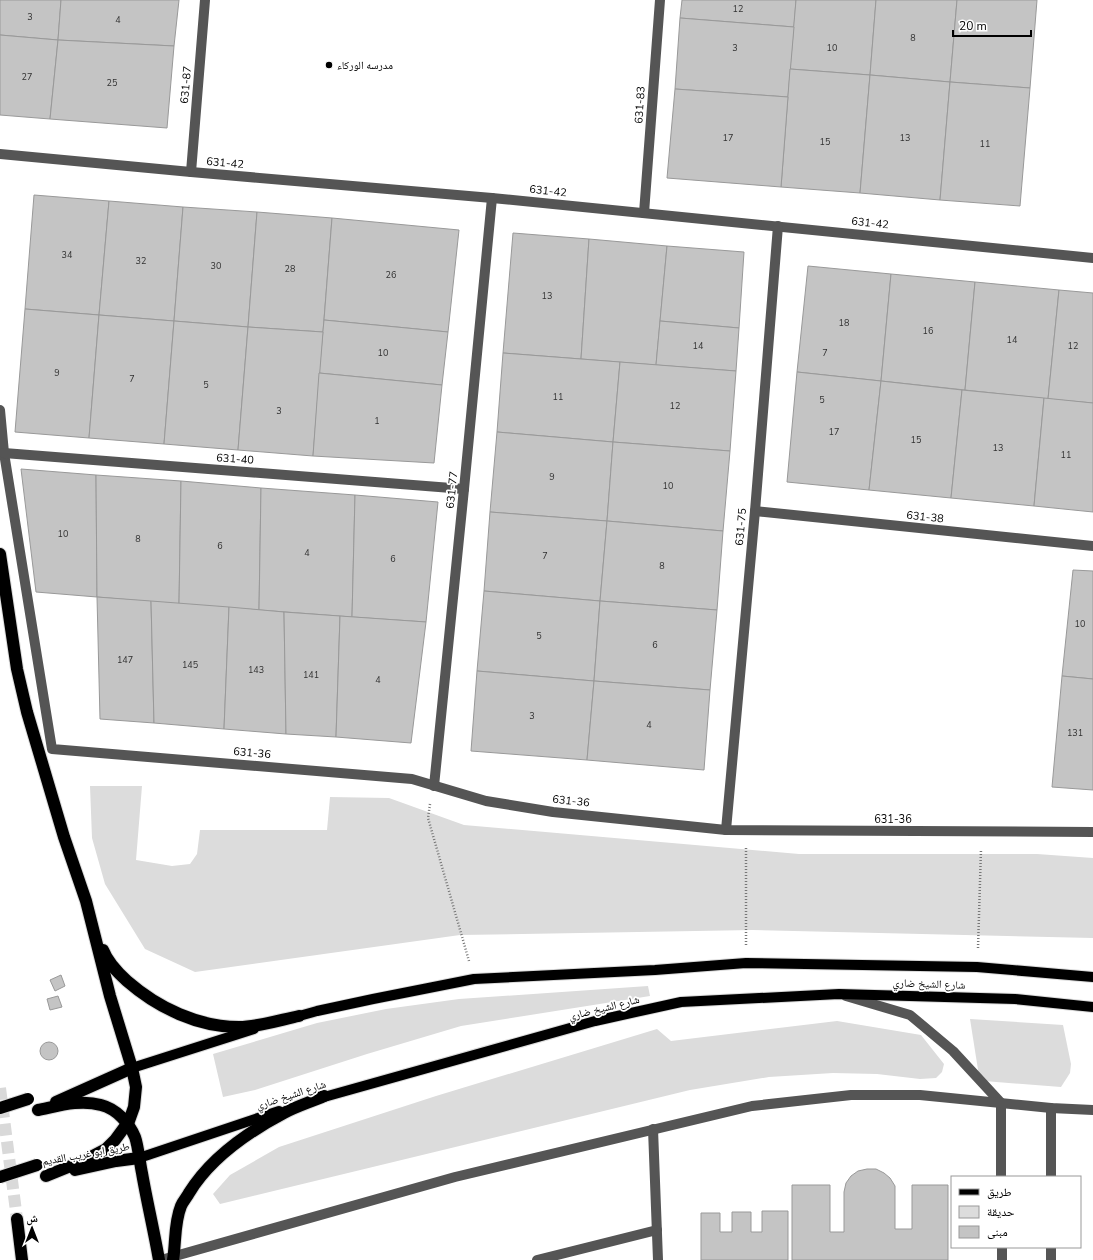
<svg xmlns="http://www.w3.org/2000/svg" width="1093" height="1260" font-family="'Nunito Sans','Noto Naskh Arabic',sans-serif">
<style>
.green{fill:#dcdcdc}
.building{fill:#c4c4c4;stroke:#999}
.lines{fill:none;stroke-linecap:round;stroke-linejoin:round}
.highway-tunnel{stroke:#d9d9d9;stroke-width:12;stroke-dasharray:12 6;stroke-linecap:butt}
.major-casing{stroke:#dbdbdb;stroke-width:12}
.highway-casing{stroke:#dbdbdb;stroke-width:14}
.path{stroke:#777;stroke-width:2.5;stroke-dasharray:1 2;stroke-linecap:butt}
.minor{stroke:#555;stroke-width:10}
.major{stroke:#000;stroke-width:10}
.highway{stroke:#000;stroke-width:12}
.highway-bridge-casing{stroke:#dbdbdb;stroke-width:14;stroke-linecap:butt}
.highway-bridge{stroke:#000;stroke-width:12}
.poi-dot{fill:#000;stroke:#fff;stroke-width:1.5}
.labels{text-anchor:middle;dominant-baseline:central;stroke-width:3.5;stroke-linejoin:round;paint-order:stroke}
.number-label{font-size:9px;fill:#313131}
.poi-label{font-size:11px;fill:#000;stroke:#fff;text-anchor:start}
.street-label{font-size:11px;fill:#000;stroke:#fff}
</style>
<rect width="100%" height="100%" fill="#fff"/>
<g class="green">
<path d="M 90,786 L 142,786 L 136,860 L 172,866 L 190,864 L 197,854 L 200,830 L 327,830 L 330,797 L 389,798 L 464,825 L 799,854 L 1037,854 L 1093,858 L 1093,938 L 753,930 L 460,935 L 195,972 L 145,949 L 105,884 L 92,838 Z"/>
<path d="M 648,986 L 650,996 L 461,1026 L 367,1054 L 255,1090 L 223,1097 L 213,1054 L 317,1023 L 386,1009 L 459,999 Z"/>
<path d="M 970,1019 L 1063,1025 L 1071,1064 L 1070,1073 L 1061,1087 L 984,1081 L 979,1076 Z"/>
<path d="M 837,1021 L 921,1035 L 944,1064 L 942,1072 L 936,1078 L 920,1079 L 877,1074 L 833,1073 L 769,1077 L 690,1090 L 220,1204 L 213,1194 L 230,1175 L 279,1147 L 436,1096 L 657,1029 L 671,1041 Z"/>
</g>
<g class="building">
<path d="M 0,0 L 61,0 L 58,40 L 0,35 Z"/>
<path d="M 61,0 L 179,0 L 174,46 L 58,40 Z"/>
<path d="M 682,0 L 796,0 L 794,27 L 680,18 Z"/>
<path d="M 796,0 L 876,0 L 870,75 L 790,69 Z"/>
<path d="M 876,0 L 957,0 L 950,82 L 870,75 Z"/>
<path d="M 957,0 L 1037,0 L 1030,88 L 950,82 Z"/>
<path d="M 680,18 L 794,27 L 788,97 L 675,89 Z"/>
<path d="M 0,35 L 58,40 L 50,119 L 0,115 Z"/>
<path d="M 58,40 L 174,46 L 167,128 L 50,119 Z"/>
<path d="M 790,69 L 870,75 L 860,193 L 781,187 Z"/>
<path d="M 870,75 L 950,82 L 940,200 L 860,193 Z"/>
<path d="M 950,82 L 1030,88 L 1020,206 L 940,200 Z"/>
<path d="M 675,89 L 788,97 L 781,187 L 667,178 Z"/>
<path d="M 34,195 L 109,201 L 99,315 L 25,309 Z"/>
<path d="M 109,201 L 183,207 L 174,321 L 99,315 Z"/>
<path d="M 183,207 L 257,212 L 248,327 L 174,321 Z"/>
<path d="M 257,212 L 332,218 L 323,332 L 248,327 Z"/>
<path d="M 332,218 L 459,230 L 448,332 L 324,320 Z"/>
<path d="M 513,233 L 589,239 L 581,359 L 503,353 Z"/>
<path d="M 589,239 L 667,246 L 656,365 L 581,359 Z"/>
<path d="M 667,246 L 744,252 L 739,328 L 660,321 Z"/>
<path d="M 808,266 L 891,274 L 881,381 L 797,372 Z"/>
<path d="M 891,274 L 975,282 L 965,390 L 881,381 Z"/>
<path d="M 975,282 L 1059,290 L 1048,399 L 965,390 Z"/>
<path d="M 1059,290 L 1093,293 L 1093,403 L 1048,399 Z"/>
<path d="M 25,309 L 99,315 L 89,438 L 15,432 Z"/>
<path d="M 99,315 L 174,321 L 164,444 L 89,438 Z"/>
<path d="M 324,320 L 448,332 L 442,385 L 319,373 Z"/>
<path d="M 174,321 L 248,327 L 238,450 L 164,444 Z"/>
<path d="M 660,321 L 739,328 L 736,371 L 656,365 Z"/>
<path d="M 248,327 L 323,332 L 313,456 L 238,450 Z"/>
<path d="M 503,353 L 620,362 L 613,442 L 497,432 Z"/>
<path d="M 620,362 L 736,371 L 730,451 L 613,442 Z"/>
<path d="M 797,372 L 881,381 L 869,490 L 787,482 Z"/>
<path d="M 319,373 L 442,385 L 434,463 L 313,456 Z"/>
<path d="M 881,381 L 962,390 L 951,498 L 869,490 Z"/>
<path d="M 962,390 L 1044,398 L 1034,506 L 951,498 Z"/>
<path d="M 1044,398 L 1093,403 L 1093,512 L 1034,506 Z"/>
<path d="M 497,432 L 613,442 L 607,521 L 490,512 Z"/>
<path d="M 613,442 L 730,451 L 723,531 L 607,521 Z"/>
<path d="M 21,469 L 96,475 L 97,597 L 36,592 Z"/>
<path d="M 96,475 L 181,481 L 179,604 L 97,597 Z"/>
<path d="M 181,481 L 261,488 L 259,610 L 179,604 Z"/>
<path d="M 261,488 L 355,495 L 352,617 L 259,610 Z"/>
<path d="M 355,495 L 438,502 L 426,622 L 352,617 Z"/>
<path d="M 490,512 L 607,521 L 600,601 L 484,591 Z"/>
<path d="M 607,521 L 723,531 L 717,610 L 600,601 Z"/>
<path d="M 1073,570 L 1093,571 L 1093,679 L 1062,676 Z"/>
<path d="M 484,591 L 600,601 L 594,681 L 477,671 Z"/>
<path d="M 97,597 L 151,601 L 154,723 L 100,719 Z"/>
<path d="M 151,601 L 229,607 L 224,729 L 154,723 Z"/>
<path d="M 600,601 L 717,610 L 710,690 L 594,681 Z"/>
<path d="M 229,607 L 284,612 L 286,734 L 224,729 Z"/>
<path d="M 284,612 L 340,616 L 336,737 L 286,734 Z"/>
<path d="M 340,616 L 426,622 L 411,743 L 336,737 Z"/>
<path d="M 477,671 L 594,681 L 587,760 L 471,751 Z"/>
<path d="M 1062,676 L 1093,679 L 1093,790 L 1052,787 Z"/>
<path d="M 594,681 L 710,690 L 704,770 L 587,760 Z"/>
<path d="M 61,975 L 65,986 L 55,991 L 50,980 Z"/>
<path d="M 58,996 L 62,1007 L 50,1010 L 47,999 Z"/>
<circle cx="49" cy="1051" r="9"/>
<path d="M 867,1169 L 876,1169 L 884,1173 L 890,1178 L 895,1186 L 895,1229 L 912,1229 L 912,1185 L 948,1185 L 948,1260 L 792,1260 L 792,1185 L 830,1185 L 830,1232 L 844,1232 L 844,1192 L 846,1183 L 851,1176 L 858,1171 Z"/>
<path d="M 762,1211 L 788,1211 L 788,1260 L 701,1260 L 701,1213 L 720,1213 L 720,1232 L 732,1232 L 732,1212 L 751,1212 L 751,1232 L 762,1232 Z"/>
</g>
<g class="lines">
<path class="highway-tunnel" d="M 0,1088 L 17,1219"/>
<g class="major-casing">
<g id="major">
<path d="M 292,1018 L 317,1011 L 373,999 L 474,979 L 655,970 L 746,963 L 977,967 L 1093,977"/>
<path d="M 132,1068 L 254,1029"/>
<path d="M 317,1099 L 595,1021 L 681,1002 L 839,994 L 1015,999 L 1093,1007"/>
<path d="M 139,1158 L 279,1111"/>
</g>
</g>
<g class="highway-casing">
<g id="highway">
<path d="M 0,554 L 17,669 L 27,712 L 64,837 L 86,901 L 110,996 L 132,1068 L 136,1087 L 134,1107 L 129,1121 L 115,1140 L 106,1149 L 83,1161 L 46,1176"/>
<path d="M 103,950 C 108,963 117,972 127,981 C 158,1008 198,1027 239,1027 C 258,1027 280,1020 299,1016"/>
<path d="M 56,1102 L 132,1068"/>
<path d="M 38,1110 C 58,1106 80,1099 101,1105 C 117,1109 129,1123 135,1137 C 138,1145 140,1164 142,1173 C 147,1202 154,1231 159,1260"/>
<path d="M 75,1170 L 116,1161 L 139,1158"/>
<path d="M 17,1219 L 22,1260"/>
<path d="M 173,1260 C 176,1242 174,1223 181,1206 C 183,1201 187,1197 189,1193 C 211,1157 248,1132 284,1113 C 297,1106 311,1102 324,1096"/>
</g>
</g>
<g class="path">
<path d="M 430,804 L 428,818 L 469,961"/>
<path d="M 746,848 L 746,945"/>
<path d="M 978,948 L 981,849"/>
</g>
<g class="minor">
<path d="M 0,154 L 191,172 L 492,198 L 1093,258"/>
<path d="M 191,172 L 205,0"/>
<path d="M 644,213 L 660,0"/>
<path d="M 0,410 L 4,453 L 52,749 L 412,779 L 486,801 L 553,812 L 726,830 L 1093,832"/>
<path d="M 4,453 L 464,489"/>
<path d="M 755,511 L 1093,546"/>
<path d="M 434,786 L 464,489 L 492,198"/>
<path d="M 726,830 L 755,511 L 778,226"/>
<path d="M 846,996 L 910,1015 L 953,1051 L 1001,1103 L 1001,1177"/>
<path d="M 653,1129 L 658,1260"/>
<path d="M 1051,1177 L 1051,1108"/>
<path d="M 1002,1247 L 1002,1260"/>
<path d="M 1051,1247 L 1051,1260"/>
<path d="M 161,1260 L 455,1177 L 752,1106 L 851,1095 L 920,1095 L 1051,1108 L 1093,1110"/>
<path d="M 537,1260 L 657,1230"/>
</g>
<use href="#major" class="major"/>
<use href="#highway" class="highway"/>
<g class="highway-bridge-casing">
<g id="highway-bridge">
<path d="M 0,1108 L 28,1099"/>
<path d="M 0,1177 L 37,1165"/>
</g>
</g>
<use href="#highway-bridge" class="highway-bridge"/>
</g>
<circle class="poi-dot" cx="329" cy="65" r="4"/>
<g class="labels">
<g class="number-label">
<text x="738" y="9">12</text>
<text x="30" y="17">3</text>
<text x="118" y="20">4</text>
<text x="913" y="38">8</text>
<text x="735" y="48">3</text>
<text x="832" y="48">10</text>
<text x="27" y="77">27</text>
<text x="112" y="83">25</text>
<text x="728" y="138">17</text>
<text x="905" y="138">13</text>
<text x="825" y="142">15</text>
<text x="985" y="144">11</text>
<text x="67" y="255">34</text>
<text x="141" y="261">32</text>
<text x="216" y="266">30</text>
<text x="290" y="269">28</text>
<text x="391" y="275">26</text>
<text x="547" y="296">13</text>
<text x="844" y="323">18</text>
<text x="928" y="331">16</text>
<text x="1012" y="340">14</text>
<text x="698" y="346">14</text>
<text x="1073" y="346">12</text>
<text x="383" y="353">10</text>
<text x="825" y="353">7</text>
<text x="57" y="373">9</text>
<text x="132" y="379">7</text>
<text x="206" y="385">5</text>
<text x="558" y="397">11</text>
<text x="822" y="400">5</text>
<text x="675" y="406">12</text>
<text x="279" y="411">3</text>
<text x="377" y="421">1</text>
<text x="834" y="432">17</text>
<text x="916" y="440">15</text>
<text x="998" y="448">13</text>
<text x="1066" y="455">11</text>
<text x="552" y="477">9</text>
<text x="668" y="486">10</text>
<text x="63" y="534">10</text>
<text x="138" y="539">8</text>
<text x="220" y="546">6</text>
<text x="307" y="553">4</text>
<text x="545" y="556">7</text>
<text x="393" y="559">6</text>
<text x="662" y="566">8</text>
<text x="1080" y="624">10</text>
<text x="539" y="636">5</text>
<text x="655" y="645">6</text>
<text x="125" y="660">147</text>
<text x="190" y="665">145</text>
<text x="256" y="670">143</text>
<text x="311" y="675">141</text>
<text x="378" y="680">4</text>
<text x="532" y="716">3</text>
<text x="649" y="725">4</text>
<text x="1075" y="733">131</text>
</g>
<g class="poi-label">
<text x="337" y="65">مدرسه الوركاء</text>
</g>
<g class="street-label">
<text transform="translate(186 85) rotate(-85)">631-87</text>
<text transform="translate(640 105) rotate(-86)">631-83</text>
<text transform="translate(225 163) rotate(5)">631-42</text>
<text transform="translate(548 191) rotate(6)">631-42</text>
<text transform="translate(870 223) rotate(6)">631-42</text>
<text transform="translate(235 459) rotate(4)">631-40</text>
<text transform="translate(452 490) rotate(-84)">631-77</text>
<text transform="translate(925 517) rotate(6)">631-38</text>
<text transform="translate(741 527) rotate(-85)">631-75</text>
<text transform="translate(252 753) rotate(5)">631-36</text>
<text transform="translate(571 801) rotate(6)">631-36</text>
<text x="893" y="819">631-36</text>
<text transform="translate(929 984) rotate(2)">شارع الشيخ ضاري</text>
<text transform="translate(604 1008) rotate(-14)">شارع الشيخ ضاري</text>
<text transform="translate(291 1095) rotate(-18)">شارع الشيخ ضاري</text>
<text transform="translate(86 1154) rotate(-10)">طريق ابو غريب القديم</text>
</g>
</g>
<rect x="951" y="1176" width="130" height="72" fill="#ffffff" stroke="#999999"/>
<rect x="959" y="1189" width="20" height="6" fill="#000000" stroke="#999999"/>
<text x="987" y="1196" font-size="12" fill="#000000">طريق</text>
<rect x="959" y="1206" width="20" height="12" fill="#dcdcdc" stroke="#999999"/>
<text x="987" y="1216" font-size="12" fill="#000000">حديقة</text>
<rect x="959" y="1226" width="20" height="12" fill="#c4c4c4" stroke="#999999"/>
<text x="987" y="1236" font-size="12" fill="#000000">مبنى</text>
<g transform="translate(32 1228)" stroke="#ffffff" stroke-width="3" paint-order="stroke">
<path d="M0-3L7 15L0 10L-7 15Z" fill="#000000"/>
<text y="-6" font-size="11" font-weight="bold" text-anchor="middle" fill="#000000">ش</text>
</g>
<path d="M953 30v6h78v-6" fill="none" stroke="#000000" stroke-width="2"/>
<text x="959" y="30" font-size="12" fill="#000000" stroke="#ffffff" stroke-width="3" paint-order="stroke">20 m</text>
</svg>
